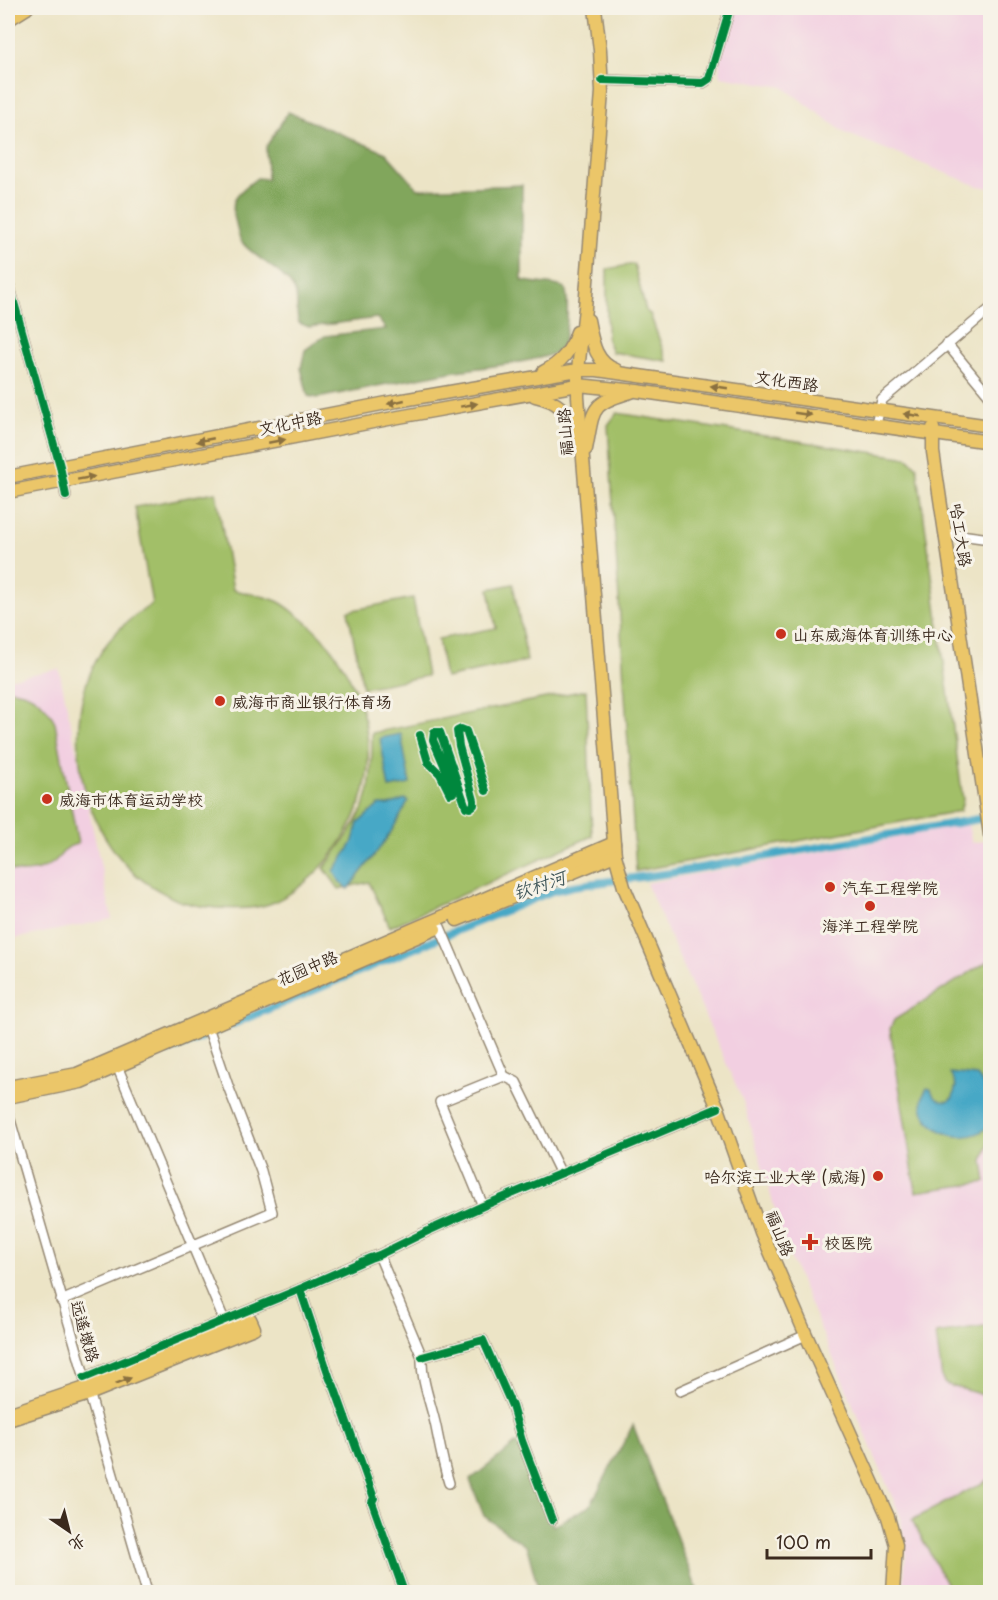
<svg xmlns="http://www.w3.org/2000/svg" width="998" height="1600" font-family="'Playpen Sans','LXGW WenKai TC',sans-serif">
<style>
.built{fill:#f2cfe1}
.green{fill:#a2bf67;stroke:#6e7442;stroke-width:1.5}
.forest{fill:#81a65c;stroke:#5e683d;stroke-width:1.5}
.water{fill:#46a8c6;stroke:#406972;stroke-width:1.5}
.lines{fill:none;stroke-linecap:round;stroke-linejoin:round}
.canal{stroke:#46a8c6;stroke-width:8}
.minor-casing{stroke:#948772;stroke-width:12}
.major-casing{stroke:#948772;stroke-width:15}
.minor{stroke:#fff;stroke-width:9}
.major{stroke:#ebc669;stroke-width:12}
.cycleway-casing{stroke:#f7f3e8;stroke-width:11}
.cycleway{stroke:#00873e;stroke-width:8}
.oneway{fill:#8a7040}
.poi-dot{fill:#c8321e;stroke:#f7f3e8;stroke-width:2}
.labels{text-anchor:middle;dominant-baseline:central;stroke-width:6;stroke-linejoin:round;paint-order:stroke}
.street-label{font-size:16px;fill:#3b2a1e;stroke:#f7f3e8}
.poi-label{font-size:16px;fill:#3b2a1e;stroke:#f7f3e8;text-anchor:start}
.water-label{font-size:18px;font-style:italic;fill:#3f5659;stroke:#f7f3e8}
</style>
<rect width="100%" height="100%" fill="#f7f3e8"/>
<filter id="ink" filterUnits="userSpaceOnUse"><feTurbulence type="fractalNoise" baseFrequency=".0167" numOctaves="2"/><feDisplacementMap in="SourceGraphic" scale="12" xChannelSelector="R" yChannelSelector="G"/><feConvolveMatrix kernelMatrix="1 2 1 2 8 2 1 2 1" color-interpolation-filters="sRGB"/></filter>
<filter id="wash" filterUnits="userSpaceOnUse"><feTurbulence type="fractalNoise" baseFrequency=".008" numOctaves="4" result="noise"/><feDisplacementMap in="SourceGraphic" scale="24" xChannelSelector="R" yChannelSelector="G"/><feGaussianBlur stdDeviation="1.35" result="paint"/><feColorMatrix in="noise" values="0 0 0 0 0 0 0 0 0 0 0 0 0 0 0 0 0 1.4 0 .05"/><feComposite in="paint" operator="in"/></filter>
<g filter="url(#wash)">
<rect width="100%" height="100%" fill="#ece4c6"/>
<g class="built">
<path d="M 734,8 L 990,8 L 990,188 L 978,186 L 845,133 L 783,87 L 721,76 L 719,61 Z"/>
<path d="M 59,669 L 112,919 L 8,940 L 8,679 Z"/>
<path d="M 968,825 L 972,843 L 990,840 L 990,1592 L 903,1592 L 906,1549 L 899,1513 L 787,1250 L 743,1101 L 646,883 Z"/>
</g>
<g class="green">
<path d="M 634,264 L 646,311 L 650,314 L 667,361 L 612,352 L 607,339 L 607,269 Z"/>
<path d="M 617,413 L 908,458 L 917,467 L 963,800 L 960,811 L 636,871 L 608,425 Z"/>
<path d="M 216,492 L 233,590 C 248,593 263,595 277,601 C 284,604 290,609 296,614 C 346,650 377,718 366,781 C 357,831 319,882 272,903 C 250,912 206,909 183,902 C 174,900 166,894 158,890 C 114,866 85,812 80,763 C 74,711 85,659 126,623 C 134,616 143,610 152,604 L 135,507 Z"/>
<path d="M 513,584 L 527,661 L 445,678 L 438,639 L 496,628 L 489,589 Z"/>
<path d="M 413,598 L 427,676 L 363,688 L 348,611 Z"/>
<path d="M 8,690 C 30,690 45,702 55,722 L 78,844 C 63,847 65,852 55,861 C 42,872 22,875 8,869 Z"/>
<path d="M 586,690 L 592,836 L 390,927 L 369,882 L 339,889 L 324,868 C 343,842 367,814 370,781 C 372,765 372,749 372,733 Z"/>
<path d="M 988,961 C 993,972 990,980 985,990 L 990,1000 L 990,1138 L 983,1161 L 986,1182 L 916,1192 L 890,1029 L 894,1020 Z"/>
<path d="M 990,1326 L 990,1397 L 945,1384 L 942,1379 L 936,1334 Z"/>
<path d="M 990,1479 L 990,1590 L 985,1592 L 951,1592 L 912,1520 Z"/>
</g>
<g class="forest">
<path d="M 288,112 L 386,153 L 418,189 L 522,185 L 522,280 C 536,285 551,282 565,288 C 569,299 568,341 559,350 C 548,361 476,368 456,371 C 410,379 363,389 317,398 L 308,396 L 301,368 L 305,350 L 325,336 L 386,329 L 377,318 L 309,327 L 299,323 C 295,312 299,301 295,292 C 287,272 252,257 241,241 C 238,236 237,228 236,223 C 228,197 238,193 257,178 L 267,179 L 266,147 Z"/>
<path d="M 633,1425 L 698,1592 L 539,1592 L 527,1547 L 484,1516 L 470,1480 L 517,1443 L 553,1526 L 590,1506 Z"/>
</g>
<g class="water">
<path d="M 401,734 L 410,784 L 389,788 L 380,738 Z"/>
<path d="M 405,799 L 408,801 C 393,834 370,861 348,889 L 340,882 L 334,871 L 352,844 L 358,823 L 379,805 L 389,805 Z"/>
<path d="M 950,1073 L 977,1076 L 990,1093 L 990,1125 C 960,1155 905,1120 927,1088 L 931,1089 C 933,1097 939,1103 948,1101 L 953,1097 L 956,1085 Z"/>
</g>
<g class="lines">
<path class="canal" d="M 168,1051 L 552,891 L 573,886 L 671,873 L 990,817"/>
</g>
</g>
<g filter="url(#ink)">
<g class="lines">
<g class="minor-casing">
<g id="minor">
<path d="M 602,80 L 703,83 L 709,79 L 730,8"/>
<path d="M 8,281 L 60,466 L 66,496"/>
<path d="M 947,344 L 990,396"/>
<path d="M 876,424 L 882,400 L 990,309"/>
<path d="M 945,533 L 990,539"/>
<path d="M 440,927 L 504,1076 L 516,1082 L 561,1174"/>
<path d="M 117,1066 L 224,1320"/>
<path d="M 8,1113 L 147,1592"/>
<path d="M 483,1206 L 440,1102 L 504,1076"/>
<path d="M 379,1255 L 422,1357 C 421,1381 431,1403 436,1427 C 440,1447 443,1464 449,1483"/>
<path d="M 300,1289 L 330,1379 L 334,1386 L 374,1498 L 372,1502 L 404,1592"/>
<path d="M 61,1301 L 272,1212 L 261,1171 L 228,1086 L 208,1027"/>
<path d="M 422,1357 L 483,1340 L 512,1406 L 522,1441 L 552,1520"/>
<path d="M 84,1378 L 300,1289 L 370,1258 L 379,1255 L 430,1230 L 483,1206 L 718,1108"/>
<path d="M 680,1391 L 806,1335"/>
</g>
</g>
<g class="major-casing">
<g id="major">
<path d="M 595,8 L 600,50 L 602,92 L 585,308 L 578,370 L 578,397 L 615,855 L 624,887 L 718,1108 L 762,1233 L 806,1335 L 888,1517 L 896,1545 L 893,1592"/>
<path d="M 8,20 L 27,8"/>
<path d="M 588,320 C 592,339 594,362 616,370"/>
<path d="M 543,372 C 561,363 571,351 577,332"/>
<path d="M 535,396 C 558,401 569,411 575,434"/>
<path d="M 933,428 L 933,452 L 990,835"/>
<path d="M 586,449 C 594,409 589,404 631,392"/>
<path d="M 8,477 L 397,401 L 578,370 L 597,370 L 990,426"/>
<path d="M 8,492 L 399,417 L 578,385 L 637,391 L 990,442"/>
<path d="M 457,920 L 615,855"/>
<path d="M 8,1087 L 77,1074 L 614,843"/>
<path d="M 8,1097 L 81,1082 L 435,929"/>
<path d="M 8,1414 L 88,1387 L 250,1319 L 254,1328 L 89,1394 L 8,1420"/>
</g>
</g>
<use href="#minor" class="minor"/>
<use href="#major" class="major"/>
<g class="cycleway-casing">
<g id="cycleway">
<path d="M 602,80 L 703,83 L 709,79 L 730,8"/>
<path d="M 8,281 L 60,466 L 66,496"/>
<path d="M 420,735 L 428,762 L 440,774 L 450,794 L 453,793 L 454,788 L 433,740 L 434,732 L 440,732 L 466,807 L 470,808 L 474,805 L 474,800 L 459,746 L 457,731 L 461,729 L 466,731 L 486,791"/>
<path d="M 300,1289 L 330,1379 L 334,1386 L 374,1498 L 372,1502 L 404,1592"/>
<path d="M 422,1357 L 483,1340 L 512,1406 L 522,1441 L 552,1520"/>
<path d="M 84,1378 L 300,1289 L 370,1258 L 379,1255 L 430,1230 L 483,1206 L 718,1108"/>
</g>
</g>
<use href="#cycleway" class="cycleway"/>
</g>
<defs><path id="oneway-solid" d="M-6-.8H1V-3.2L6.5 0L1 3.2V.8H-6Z" transform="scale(1.5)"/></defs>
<g class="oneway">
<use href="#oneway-solid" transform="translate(719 387) rotate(-172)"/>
<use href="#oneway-solid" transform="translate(396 402) rotate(167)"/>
<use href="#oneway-solid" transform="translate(469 405) rotate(-10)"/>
<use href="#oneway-solid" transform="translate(803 414) rotate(8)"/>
<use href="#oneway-solid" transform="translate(912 415) rotate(-172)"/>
<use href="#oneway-solid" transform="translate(205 440) rotate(169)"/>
<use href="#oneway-solid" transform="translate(277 441) rotate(-11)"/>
<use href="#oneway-solid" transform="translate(86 478) rotate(-10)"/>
<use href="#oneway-solid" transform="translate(123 1381) rotate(-21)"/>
</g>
</g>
<g class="poi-dot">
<circle cx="781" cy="634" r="6"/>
<circle cx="220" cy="701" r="6"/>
<circle cx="47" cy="799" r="6"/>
<circle cx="830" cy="887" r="6"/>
<circle cx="870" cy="906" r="6"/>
<circle cx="878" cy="1176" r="6"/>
<path d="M807 1233h6v6h6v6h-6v6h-6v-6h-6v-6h6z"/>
</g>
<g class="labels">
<g class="street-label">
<text transform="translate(787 380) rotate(8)">文化西路</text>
<text transform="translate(290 422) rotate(-11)">文化中路</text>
<text transform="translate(564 432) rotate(-94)">福山路</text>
<text transform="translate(962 535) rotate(81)">哈工大路</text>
<text transform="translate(307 967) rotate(-23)">花园中路</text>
<text transform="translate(781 1233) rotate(68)">福山路</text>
<text transform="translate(86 1331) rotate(74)">远遥墩路</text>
</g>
<g class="poi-label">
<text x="793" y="634">山东威海体育训练中心</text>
<text x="232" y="701">威海市商业银行体育场</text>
<text x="59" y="799">威海市体育运动学校</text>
<text x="842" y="887">汽车工程学院</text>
<text x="870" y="925" text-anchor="middle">海洋工程学院</text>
<text x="866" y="1176" text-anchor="end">哈尔滨工业大学 (威海)</text>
<text x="824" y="1242">校医院</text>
</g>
<g class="water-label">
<text transform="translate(539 884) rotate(-18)">钦村河</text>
</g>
</g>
<rect width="998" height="1600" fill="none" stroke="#f7f3e8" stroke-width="30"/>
<g transform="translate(69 1531) rotate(145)" stroke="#f7f3e8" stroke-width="4.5" paint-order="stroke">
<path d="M0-4.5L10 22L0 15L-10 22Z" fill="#3b2a1e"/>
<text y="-9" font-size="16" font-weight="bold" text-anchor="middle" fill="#3b2a1e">北</text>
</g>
<path d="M767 1549v9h104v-9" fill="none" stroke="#3b2a1e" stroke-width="3"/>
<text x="776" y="1549" font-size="18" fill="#3b2a1e" stroke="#f7f3e8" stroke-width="4.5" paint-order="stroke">100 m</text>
</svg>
